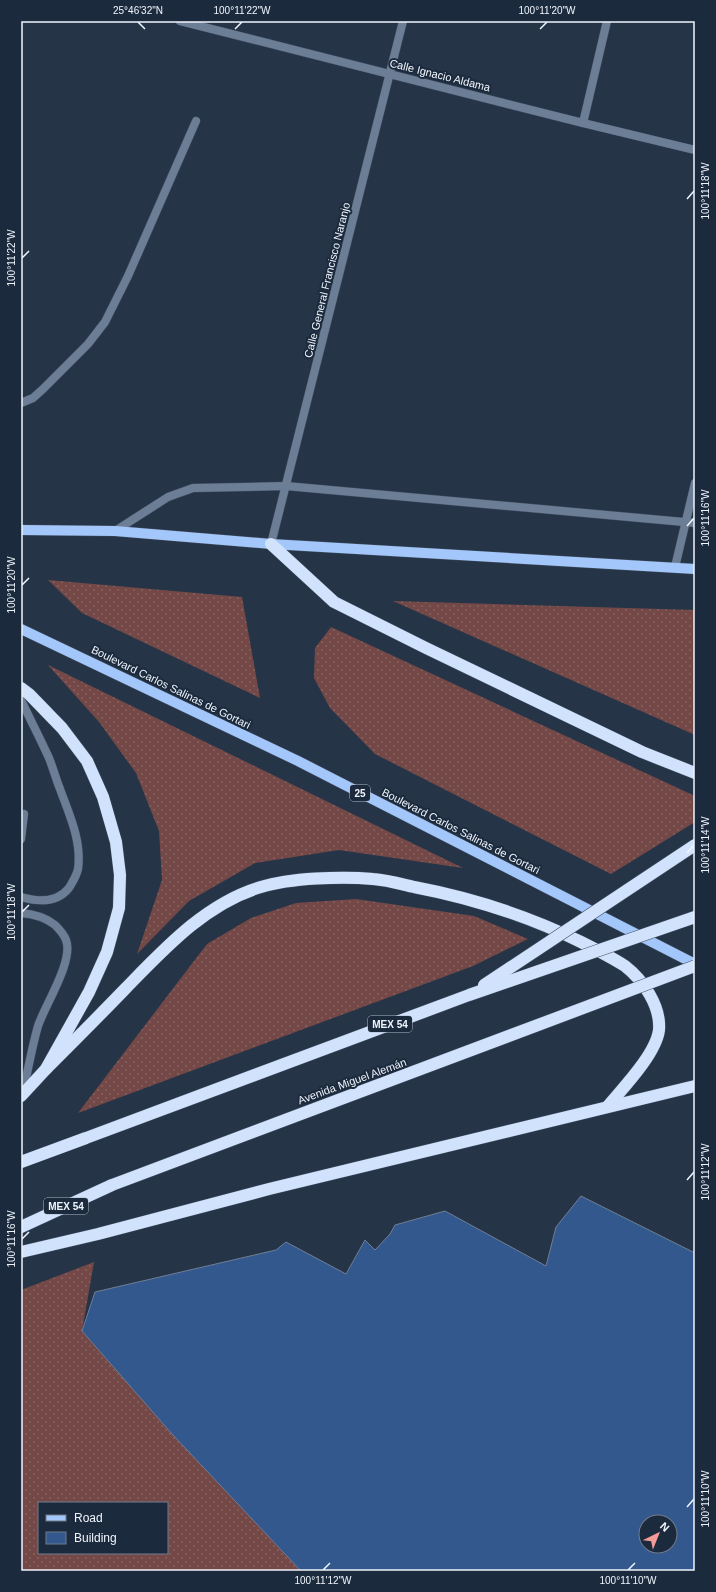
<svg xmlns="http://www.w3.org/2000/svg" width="716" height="1592" font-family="Helvetica,sans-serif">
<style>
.grass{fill:url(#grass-dots);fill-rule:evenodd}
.building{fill:#33588d;stroke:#6f7f96;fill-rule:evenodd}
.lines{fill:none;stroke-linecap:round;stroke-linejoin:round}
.lane-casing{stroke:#424f61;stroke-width:9}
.street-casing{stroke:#424f61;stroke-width:9}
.primary-casing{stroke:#424f61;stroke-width:11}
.highway-casing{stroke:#424f61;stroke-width:13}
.lane{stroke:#6c7d96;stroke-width:8}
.street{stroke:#6c7d96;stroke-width:8}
.primary{stroke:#a3c7fa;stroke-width:10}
.highway{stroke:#d1e3fc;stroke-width:12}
.highway-bridge-casing{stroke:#424f61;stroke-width:13;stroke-linecap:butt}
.highway-bridge{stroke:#d1e3fc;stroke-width:12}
.ticks{fill:none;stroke:#eff5fd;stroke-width:1.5}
.labels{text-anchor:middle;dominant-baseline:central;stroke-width:4;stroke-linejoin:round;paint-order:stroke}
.shield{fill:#1c2a3d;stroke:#b0b8c3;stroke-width:1}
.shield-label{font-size:10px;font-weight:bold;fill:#eff5fd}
.street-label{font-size:11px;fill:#eff5fd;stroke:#1c2a3d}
.neatline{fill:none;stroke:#eff5fd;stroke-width:1.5}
.ticks-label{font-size:10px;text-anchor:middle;fill:#eff5fd}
</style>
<defs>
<pattern id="grass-dots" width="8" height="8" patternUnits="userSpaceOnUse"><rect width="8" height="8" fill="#734846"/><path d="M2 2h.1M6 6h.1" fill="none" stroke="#876362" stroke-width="1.8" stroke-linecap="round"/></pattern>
</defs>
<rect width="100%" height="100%" fill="#263448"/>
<g class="grass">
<path d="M 48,580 L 242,597 L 260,698 L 82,613 Z"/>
<path d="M 393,601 L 695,610 L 695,735 Z"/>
<path d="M 331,627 L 695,796 L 695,822 L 611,874 L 375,754 L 330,708 L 314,678 L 315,648 Z"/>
<path d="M 48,665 L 463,868 L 339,850 L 255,863 L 189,901 L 137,954 L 162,880 L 159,831 L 136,773 L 99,722 Z"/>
<path d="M 356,899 L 474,916 L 528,939 L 473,966 L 78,1113 L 207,944 L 251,918 L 296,903 Z"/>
<path d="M 94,1262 L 82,1331 L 172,1434 L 301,1571 L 21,1571 L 21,1290 ZM 39,1503 L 167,1503 L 167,1553 L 39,1553 Z"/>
</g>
<path class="building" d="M 581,1196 L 695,1253 L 695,1571 L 301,1571 L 172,1434 L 82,1331 L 95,1292 L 276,1250 L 286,1242 L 346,1274 L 365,1240 L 375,1250 L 390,1234 L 395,1225 L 445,1211 L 546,1266 L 556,1227 ZM 646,1522 L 670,1522 L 670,1546 L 646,1546 Z"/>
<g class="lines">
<g class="lane-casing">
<g id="lane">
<path d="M 21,403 L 33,398 L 43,389 L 88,344 L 105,322 L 128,276 L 196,121"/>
<path d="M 21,700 C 30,719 40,738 49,758 C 53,768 56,779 60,789 C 69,814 82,841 78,869 C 77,875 72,883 69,888 C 57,903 38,902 21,897"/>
<path d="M 21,839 L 24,814"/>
<path d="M 21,913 C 34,914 45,917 55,925 C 59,929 64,934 66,940 C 74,961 45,1005 38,1026 C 32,1047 28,1070 23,1092"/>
</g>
</g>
<g class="street-casing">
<g id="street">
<path d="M 180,21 L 583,123 L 695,150"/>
<path d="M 583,123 L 607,21"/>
<path d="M 115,531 L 168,497 L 193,488 L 286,486 L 695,523"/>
<path d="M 271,544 L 403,21"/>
<path d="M 675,567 L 695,483"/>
</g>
</g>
<g class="primary-casing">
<g id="primary">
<path d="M 21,530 L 115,531 L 271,544 L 695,569"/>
<path d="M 21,629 L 298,761 L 695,964"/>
</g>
</g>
<g class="highway-casing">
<g id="highway">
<path d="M 271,544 L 334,602 L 426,648 L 642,752 L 695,773"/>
<path d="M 21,688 L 29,694 L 62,728 L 87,761 L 103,797 L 116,842 L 120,875 L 119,908 L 107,952 L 89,992 L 46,1069 L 21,1096"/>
<path d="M 46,1069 C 72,1043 99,1016 125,989 C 164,949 206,903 261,887 C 290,878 342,876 373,879 C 387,880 401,884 414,887 C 472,898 528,916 581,942 C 595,949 611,957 625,966 C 643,980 661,1006 659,1030 C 656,1054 623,1088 608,1106"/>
<path d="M 21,1162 L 86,1138"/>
<path d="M 21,1227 L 112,1185"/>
<path d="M 21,1252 L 98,1234 L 269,1189 L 695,1086"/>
</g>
</g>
<use href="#lane" class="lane"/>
<use href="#street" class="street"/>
<use href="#primary" class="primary"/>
<use href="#highway" class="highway"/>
<g class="highway-bridge-casing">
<g id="highway-bridge">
<path d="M 484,985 L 695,845"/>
<path d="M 86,1138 L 469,995 L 695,917"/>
<path d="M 112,1185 L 695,966"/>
</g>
</g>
<use href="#highway-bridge" class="highway-bridge"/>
</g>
<path class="ticks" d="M 138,22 L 145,29M 235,29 L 242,22M 540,29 L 547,22M 687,199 L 694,191M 22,258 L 29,251M 687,526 L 694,518M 22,585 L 29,578M 687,853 L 694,845M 22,912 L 29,905M 687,1180 L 694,1172M 22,1239 L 29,1232M 687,1507 L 694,1499M 323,1570 L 330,1563M 628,1570 L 635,1563"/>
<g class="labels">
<g class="shield">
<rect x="350" y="785" width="20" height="16" rx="3"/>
<rect x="368" y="1016" width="44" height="16" rx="3"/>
<rect x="44" y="1198" width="44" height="16" rx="3"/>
</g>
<g class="shield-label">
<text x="360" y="793">25</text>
<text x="390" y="1024">MEX 54</text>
<text x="66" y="1206">MEX 54</text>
</g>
<g class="street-label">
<text transform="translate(440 75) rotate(14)">Calle Ignacio Aldama</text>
<text transform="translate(327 280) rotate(-76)">Calle General Francisco Naranjo</text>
<text transform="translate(171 687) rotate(26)">Boulevard Carlos Salinas de Gortari</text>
<text transform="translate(461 831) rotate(27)">Boulevard Carlos Salinas de Gortari</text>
<text transform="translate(352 1081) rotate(-20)">Avenida Miguel Alemán</text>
</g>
</g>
<rect width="716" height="1592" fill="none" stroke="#1c2a3d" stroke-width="44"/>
<rect x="38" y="1502" width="130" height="52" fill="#1c2a3d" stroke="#707b8a"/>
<rect x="46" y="1515" width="20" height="6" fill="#a3c7fa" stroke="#707b8a"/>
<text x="74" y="1522" font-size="12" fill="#eff5fd">Road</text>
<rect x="46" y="1532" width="20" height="12" fill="#33588d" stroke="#707b8a"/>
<text x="74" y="1542" font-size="12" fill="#eff5fd">Building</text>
<g transform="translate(658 1534) rotate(43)"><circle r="19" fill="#1c2a3d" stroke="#707b8a"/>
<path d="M0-3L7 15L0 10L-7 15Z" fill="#f59b97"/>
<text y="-6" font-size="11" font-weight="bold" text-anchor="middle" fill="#eff5fd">N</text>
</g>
<rect x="22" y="22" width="672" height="1548" class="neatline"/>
<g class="ticks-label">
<text x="138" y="14">25°46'32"N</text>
<text x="242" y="14">100°11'22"W</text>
<text x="547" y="14">100°11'20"W</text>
<text transform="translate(705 191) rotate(-90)" y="4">100°11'18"W</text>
<text transform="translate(11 258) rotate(-90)" y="4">100°11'22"W</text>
<text transform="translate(705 518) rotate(-90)" y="4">100°11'16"W</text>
<text transform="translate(11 585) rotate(-90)" y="4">100°11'20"W</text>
<text transform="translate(705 845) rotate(-90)" y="4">100°11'14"W</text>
<text transform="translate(11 912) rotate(-90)" y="4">100°11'18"W</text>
<text transform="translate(705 1172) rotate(-90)" y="4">100°11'12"W</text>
<text transform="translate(11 1239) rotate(-90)" y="4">100°11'16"W</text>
<text transform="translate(705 1499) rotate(-90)" y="4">100°11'10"W</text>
<text x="323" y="1584">100°11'12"W</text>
<text x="628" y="1584">100°11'10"W</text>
</g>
</svg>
